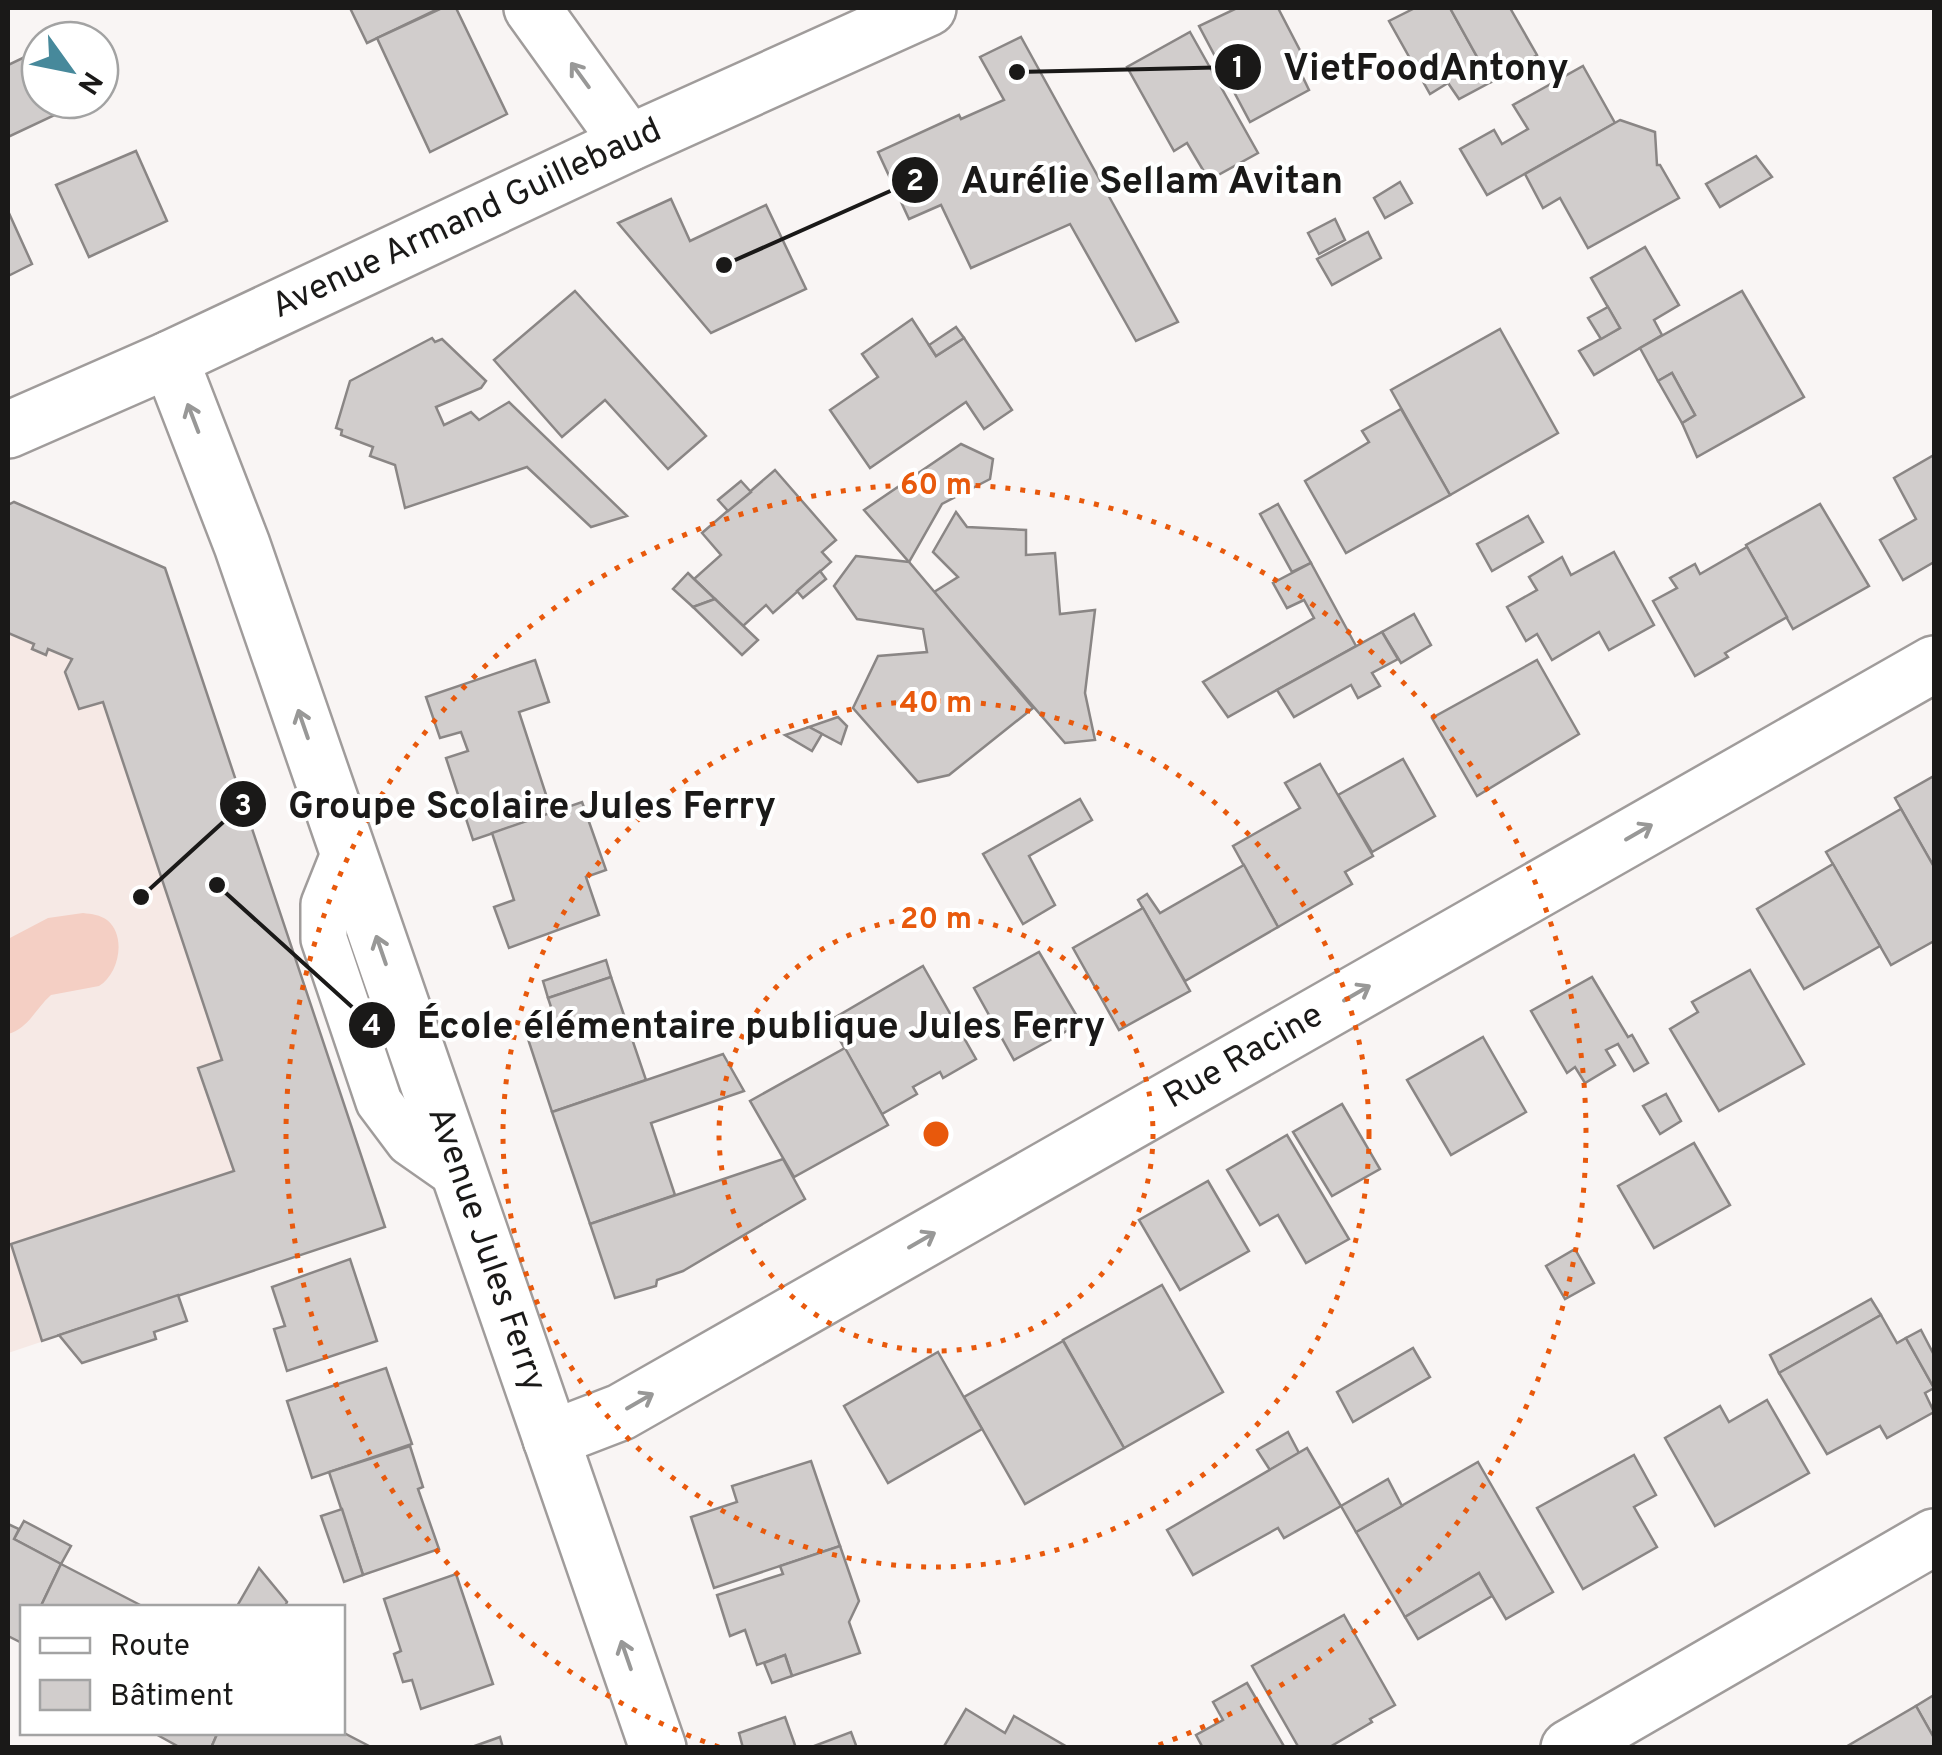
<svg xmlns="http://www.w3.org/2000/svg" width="1942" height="1755" font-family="Overpass,sans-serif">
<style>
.built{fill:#f6e9e5}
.green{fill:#f4cfc4}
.building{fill:#d1cdcc;stroke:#8a8685;stroke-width:2.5}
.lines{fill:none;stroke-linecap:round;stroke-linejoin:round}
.service-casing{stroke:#a09c9b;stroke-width:50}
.minor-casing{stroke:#a09c9b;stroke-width:60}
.tertiary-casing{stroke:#a09c9b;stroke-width:60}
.service{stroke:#fff;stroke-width:45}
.minor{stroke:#fff;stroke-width:55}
.tertiary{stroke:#fff;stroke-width:55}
.oneway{stroke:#989897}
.ring{fill:none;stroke:#e8590c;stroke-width:5;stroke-dasharray:5 10}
.labels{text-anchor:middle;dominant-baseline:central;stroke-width:8;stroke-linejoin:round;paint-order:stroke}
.street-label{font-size:35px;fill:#1a1918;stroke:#fff}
.centre{fill:#e8590c;stroke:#fff;stroke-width:5}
.ring-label{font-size:30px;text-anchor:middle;font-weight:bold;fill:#e8590c;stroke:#fff;stroke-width:8;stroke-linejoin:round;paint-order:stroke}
.leader{fill:none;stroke:#1a1918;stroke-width:4}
.callout-dot{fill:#1a1918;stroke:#fff;stroke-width:4}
.mark-label{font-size:30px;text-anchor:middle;font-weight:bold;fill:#fff}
.callout-label{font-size:38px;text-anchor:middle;font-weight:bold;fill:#1a1918;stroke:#fff;stroke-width:8;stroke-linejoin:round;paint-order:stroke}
</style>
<rect width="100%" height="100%" fill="#f9f5f4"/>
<path class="built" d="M 14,502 L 165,568 L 385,1227 L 8,1353 L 8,505 Z"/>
<path class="green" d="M 83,913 C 92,914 100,915 107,920 C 127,936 119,974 99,986 L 51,995 C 35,1009 29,1028 8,1034 L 8,939 L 48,918 Z"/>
<g class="building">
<path d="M 350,8 L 437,8 L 438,9 L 367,43 Z"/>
<path d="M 442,8 L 456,8 L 507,114 L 430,152 L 377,38 Z"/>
<path d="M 1237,8 L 1278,8 L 1305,60 L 1297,65 L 1309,90 L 1250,122 L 1199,26 Z"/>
<path d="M 1415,8 L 1450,8 L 1491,82 L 1459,99 L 1448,83 L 1430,94 L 1389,21 Z"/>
<path d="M 1450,8 L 1510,8 L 1537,55 L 1491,82 Z"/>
<path d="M 1190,32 L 1258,153 L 1209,180 L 1187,143 L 1174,151 L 1127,67 Z"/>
<path d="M 1021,37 L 1133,240 L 1178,322 L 1136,341 L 1070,224 L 971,268 L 941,205 L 909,219 L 878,152 L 959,115 L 961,119 L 1004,100 L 980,57 Z"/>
<path d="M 29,55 L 40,78 L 40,100 L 50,100 L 57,114 L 8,137 L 8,65 Z"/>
<path d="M 1583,66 L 1615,123 L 1487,195 L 1460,149 L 1494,130 L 1502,144 L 1528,129 L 1513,105 Z"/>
<path d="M 1620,120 L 1655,132 L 1657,165 L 1660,165 L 1679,198 L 1588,248 L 1560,198 L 1543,208 L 1525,174 Z"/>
<path d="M 136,151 L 167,221 L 89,257 L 56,185 Z"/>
<path d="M 1756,156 L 1772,177 L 1720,207 L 1706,184 Z"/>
<path d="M 1400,182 L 1412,203 L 1385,218 L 1374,198 Z"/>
<path d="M 671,199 L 690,241 L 766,205 L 806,289 L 711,333 L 618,223 Z"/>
<path d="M 8,211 L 32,264 L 8,276 Z"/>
<path d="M 1335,219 L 1345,240 L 1319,254 L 1308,233 Z"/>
<path d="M 1368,232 L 1381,258 L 1332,285 L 1317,259 Z"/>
<path d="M 1645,247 L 1679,305 L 1654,320 L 1662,335 L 1594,375 L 1579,351 L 1620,328 L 1591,278 Z"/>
<path d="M 575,291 L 706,436 L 668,469 L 605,400 L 562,437 L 494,360 Z"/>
<path d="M 1742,291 L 1804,397 L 1697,457 L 1682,423 L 1695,415 L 1672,373 L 1658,381 L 1640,348 Z"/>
<path d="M 1608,307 L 1620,328 L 1601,339 L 1588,318 Z"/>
<path d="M 912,319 L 936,356 L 964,338 L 1012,410 L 984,429 L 966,402 L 870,468 L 830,410 L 878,377 L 862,354 Z"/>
<path d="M 956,327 L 964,338 L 936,356 L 929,345 Z"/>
<path d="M 1500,329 L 1558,433 L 1450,495 L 1391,390 Z"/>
<path d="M 432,338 L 435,342 L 442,339 L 486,381 L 481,388 L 436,407 L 444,425 L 471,412 L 479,420 L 509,402 L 627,516 L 591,527 L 527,467 L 405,508 L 395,465 L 370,456 L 373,447 L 341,435 L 342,430 L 336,428 L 350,381 Z"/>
<path d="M 1672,373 L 1695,415 L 1682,423 L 1658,381 Z"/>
<path d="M 1401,409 L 1450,495 L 1346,553 L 1305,481 L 1369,442 L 1362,431 Z"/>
<path d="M 961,444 L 993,459 L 990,479 L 942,504 L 909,562 L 864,510 Z"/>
<path d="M 1934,455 L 1934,562 L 1903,580 L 1880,540 L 1916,519 L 1894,478 Z"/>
<path d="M 775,470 L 836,540 L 822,552 L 831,562 L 773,613 L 766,605 L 743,626 L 694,579 L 721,555 L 702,533 Z"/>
<path d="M 741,481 L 751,492 L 728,511 L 718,500 Z"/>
<path d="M 14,502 L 165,568 L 385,1227 L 42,1341 L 11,1244 L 234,1171 L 198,1068 L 222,1060 L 103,702 L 79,709 L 65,672 L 72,659 L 48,649 L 46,655 L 32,649 L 34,644 L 8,633 L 8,505 Z"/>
<path d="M 1278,504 L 1311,563 L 1292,572 L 1260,514 Z"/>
<path d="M 1820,504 L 1869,586 L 1793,629 L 1746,545 Z"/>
<path d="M 956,512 L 967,527 L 1026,530 L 1026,555 L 1055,553 L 1060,614 L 1095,610 L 1085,693 L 1095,740 L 1065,743 L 934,592 L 958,577 L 933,552 Z"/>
<path d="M 1528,516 L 1543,542 L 1492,571 L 1477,544 Z"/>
<path d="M 1747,547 L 1787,617 L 1725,653 L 1728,657 L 1695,676 L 1653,601 L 1677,588 L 1670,578 L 1695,564 L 1700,574 Z"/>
<path d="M 1614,552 L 1654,625 L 1609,650 L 1599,632 L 1552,660 L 1537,634 L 1526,641 L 1507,607 L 1537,590 L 1529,577 L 1562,557 L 1571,575 Z"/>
<path d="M 856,556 L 909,562 L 1033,708 L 949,775 L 918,782 L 853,708 L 878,656 L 927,652 L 923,629 L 857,619 L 834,586 Z"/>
<path d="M 1311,563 L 1356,646 L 1228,717 L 1203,682 L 1314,618 L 1304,600 L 1287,608 L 1273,583 Z"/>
<path d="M 820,571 L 826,579 L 803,598 L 797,591 Z"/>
<path d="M 688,573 L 694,579 L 715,599 L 693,607 L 673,589 Z"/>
<path d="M 715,599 L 758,640 L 742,655 L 693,607 Z"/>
<path d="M 1414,614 L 1431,645 L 1401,663 L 1382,632 Z"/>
<path d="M 1382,632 L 1398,659 L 1372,673 L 1380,686 L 1358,698 L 1351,685 L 1294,717 L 1277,690 Z"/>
<path d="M 535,660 L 549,702 L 519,712 L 552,813 L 473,840 L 446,758 L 468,751 L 461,732 L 440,738 L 426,697 Z"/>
<path d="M 1537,660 L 1579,734 L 1477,796 L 1432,718 Z"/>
<path d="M 838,717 L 847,726 L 841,744 L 809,727 Z"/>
<path d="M 809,727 L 822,734 L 812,751 L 785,735 Z"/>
<path d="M 1403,759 L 1435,816 L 1372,852 L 1338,795 Z"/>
<path d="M 1320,764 L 1373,856 L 1345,872 L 1352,884 L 1278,927 L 1233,846 L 1300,808 L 1285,783 Z"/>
<path d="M 1934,776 L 1934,867 L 1895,798 Z"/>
<path d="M 1080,799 L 1092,820 L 1029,856 L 1055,905 L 1023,924 L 983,854 Z"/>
<path d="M 582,802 L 606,870 L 586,877 L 599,915 L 509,948 L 494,907 L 514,900 L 492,833 Z"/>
<path d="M 1901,809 L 1934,867 L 1934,941 L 1891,965 L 1826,852 Z"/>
<path d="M 1833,864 L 1880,946 L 1804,989 L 1757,909 Z"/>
<path d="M 1244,865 L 1278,927 L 1185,981 L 1138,900 L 1147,894 L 1160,913 Z"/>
<path d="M 1143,908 L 1190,991 L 1119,1030 L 1073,948 Z"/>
<path d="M 1039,952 L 1081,1023 L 1014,1060 L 974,988 Z"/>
<path d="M 606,960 L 611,977 L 548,998 L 543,981 Z"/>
<path d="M 923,966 L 976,1059 L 943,1078 L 940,1072 L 913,1087 L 917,1094 L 882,1114 L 829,1021 Z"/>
<path d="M 1750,970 L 1804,1064 L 1719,1111 L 1670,1029 L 1698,1012 L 1692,1002 Z"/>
<path d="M 611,977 L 646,1080 L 552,1112 L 528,1039 L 558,1028 L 548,998 Z"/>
<path d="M 1592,977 L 1628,1037 L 1632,1035 L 1648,1063 L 1634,1071 L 1618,1044 L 1606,1050 L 1615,1065 L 1585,1083 L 1575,1067 L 1567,1073 L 1531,1011 Z"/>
<path d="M 1483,1037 L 1526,1112 L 1451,1155 L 1407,1080 Z"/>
<path d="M 845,1048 L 888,1125 L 794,1177 L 750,1101 Z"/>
<path d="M 723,1054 L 744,1091 L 651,1123 L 675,1195 L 590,1224 L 552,1112 Z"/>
<path d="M 1666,1094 L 1681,1121 L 1660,1134 L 1643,1106 Z"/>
<path d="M 1342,1104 L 1380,1169 L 1332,1196 L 1293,1132 Z"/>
<path d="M 1287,1135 L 1349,1239 L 1306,1263 L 1278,1215 L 1260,1225 L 1227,1170 Z"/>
<path d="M 1694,1143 L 1730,1205 L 1654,1248 L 1618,1186 Z"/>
<path d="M 783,1159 L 805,1199 L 683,1271 L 657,1280 L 656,1286 L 615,1298 L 590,1224 Z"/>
<path d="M 1208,1181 L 1249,1251 L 1180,1290 L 1139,1220 Z"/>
<path d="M 1575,1249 L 1594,1283 L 1565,1299 L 1546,1266 Z"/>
<path d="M 350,1259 L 377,1341 L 287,1371 L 274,1329 L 285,1326 L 272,1287 Z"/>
<path d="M 1162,1285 L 1223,1392 L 1124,1448 L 1063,1340 Z"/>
<path d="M 178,1295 L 187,1321 L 154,1332 L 156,1339 L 82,1363 L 59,1335 Z"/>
<path d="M 1871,1299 L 1881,1315 L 1779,1373 L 1770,1355 Z"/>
<path d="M 1881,1315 L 1897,1343 L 1906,1338 L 1934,1388 L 1925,1393 L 1934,1412 L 1887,1438 L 1880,1426 L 1827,1454 L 1779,1373 Z"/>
<path d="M 1921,1330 L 1934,1355 L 1934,1388 L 1906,1338 Z"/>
<path d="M 1063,1341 L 1124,1448 L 1025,1504 L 964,1397 Z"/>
<path d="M 1413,1348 L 1430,1377 L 1353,1422 L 1337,1392 Z"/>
<path d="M 938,1352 L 982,1429 L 888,1483 L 844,1406 Z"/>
<path d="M 386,1368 L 412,1444 L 312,1478 L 287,1401 Z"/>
<path d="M 1767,1400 L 1809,1473 L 1715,1526 L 1665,1438 L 1720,1406 L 1729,1422 Z"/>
<path d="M 1288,1432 L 1299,1453 L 1270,1470 L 1257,1450 Z"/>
<path d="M 410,1446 L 423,1487 L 418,1489 L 439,1549 L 363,1575 L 329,1472 Z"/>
<path d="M 1307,1448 L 1341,1506 L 1284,1538 L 1278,1528 L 1193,1575 L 1167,1530 Z"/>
<path d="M 1634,1455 L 1656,1495 L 1634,1507 L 1657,1547 L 1583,1589 L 1537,1508 Z"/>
<path d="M 811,1461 L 840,1546 L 714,1588 L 691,1517 L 737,1502 L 732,1486 Z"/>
<path d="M 1478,1462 L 1553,1592 L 1506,1619 L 1479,1573 L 1405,1617 L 1356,1532 Z"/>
<path d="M 1388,1479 L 1402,1506 L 1356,1532 L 1341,1506 Z"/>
<path d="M 342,1509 L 363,1575 L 344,1582 L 321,1516 Z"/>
<path d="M 24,1521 L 71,1546 L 61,1564 L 14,1539 Z"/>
<path d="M 8,1524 L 19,1529 L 14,1539 L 61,1564 L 40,1608 L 22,1608 L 22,1643 L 8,1636 Z"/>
<path d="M 840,1546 L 859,1601 L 849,1622 L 860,1653 L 792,1676 L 785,1655 L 757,1665 L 745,1630 L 730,1636 L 717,1595 L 783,1574 L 780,1566 Z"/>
<path d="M 61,1564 L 146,1608 L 40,1608 Z"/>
<path d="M 259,1568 L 287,1602 L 284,1608 L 236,1608 Z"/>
<path d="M 1479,1573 L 1492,1596 L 1418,1639 L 1405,1617 Z"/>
<path d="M 456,1574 L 493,1684 L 421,1709 L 412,1680 L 403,1682 L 394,1654 L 401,1651 L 384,1599 Z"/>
<path d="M 1344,1615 L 1395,1705 L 1370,1719 L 1372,1722 L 1328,1748 L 1299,1748 L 1252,1666 Z"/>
<path d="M 785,1655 L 792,1676 L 772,1683 L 764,1663 Z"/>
<path d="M 1247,1683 L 1285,1748 L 1203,1748 L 1196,1735 L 1223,1720 L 1213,1702 Z"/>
<path d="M 1934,1695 L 1934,1738 L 1916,1706 Z"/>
<path d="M 1916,1706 L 1934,1738 L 1934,1748 L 1844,1748 Z"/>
<path d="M 966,1709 L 1005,1733 L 1014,1716 L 1069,1748 L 943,1748 Z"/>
<path d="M 785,1717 L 796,1748 L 743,1748 L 739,1733 Z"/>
<path d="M 152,1732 L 218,1732 L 211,1748 L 181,1748 Z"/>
<path d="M 218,1732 L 342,1732 L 373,1748 L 211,1748 Z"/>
<path d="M 851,1732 L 857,1748 L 809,1748 Z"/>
<path d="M 500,1737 L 503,1748 L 469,1748 Z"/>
</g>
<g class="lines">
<g class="service-casing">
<path id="service" d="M 346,849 L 324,904 L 324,939 L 379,1102 L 409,1142 L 459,1177"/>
</g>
<g class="minor-casing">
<g id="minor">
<path d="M 532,8 L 629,143"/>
<path id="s1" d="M 551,1439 L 621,1412 L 1934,664"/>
<path d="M 1569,1748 L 1934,1537"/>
</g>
</g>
<g class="tertiary-casing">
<g id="tertiary">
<path id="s2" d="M 170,359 L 242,545 L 658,1748"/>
<path id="s3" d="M 8,430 L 170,359 L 629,143 L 928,8"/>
</g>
</g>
<use href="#service" class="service"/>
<use href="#minor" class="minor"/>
<use href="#tertiary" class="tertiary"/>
</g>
<defs><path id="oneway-shaft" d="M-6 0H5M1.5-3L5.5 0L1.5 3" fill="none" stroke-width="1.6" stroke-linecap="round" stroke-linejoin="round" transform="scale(2.5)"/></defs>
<g class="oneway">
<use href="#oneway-shaft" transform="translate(580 75) rotate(-126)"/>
<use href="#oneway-shaft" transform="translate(193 418) rotate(-111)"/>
<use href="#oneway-shaft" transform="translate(303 724) rotate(-109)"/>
<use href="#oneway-shaft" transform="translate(1639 832) rotate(-30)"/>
<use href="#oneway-shaft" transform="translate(381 950) rotate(-109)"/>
<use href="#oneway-shaft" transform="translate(1357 993) rotate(-30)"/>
<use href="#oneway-shaft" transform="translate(922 1240) rotate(-30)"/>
<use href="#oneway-shaft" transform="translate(640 1401) rotate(-30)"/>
<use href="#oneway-shaft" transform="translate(626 1655) rotate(-109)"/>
</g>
<g class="ring">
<circle cx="936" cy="1134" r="217"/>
<circle cx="936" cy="1134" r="433"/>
<path d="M719 1747A650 650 0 1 1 1153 1747"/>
</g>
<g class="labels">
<g class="street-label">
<text stroke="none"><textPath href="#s3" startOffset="505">Avenue Armand Guillebaud</textPath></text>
<text stroke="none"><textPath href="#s1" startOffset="792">Rue Racine</textPath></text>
<text stroke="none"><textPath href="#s2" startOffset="945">Avenue Jules Ferry</textPath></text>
</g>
</g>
<circle cx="936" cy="1134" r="15" class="centre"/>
<g class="ring-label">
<text x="936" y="494">60 m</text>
<text x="936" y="712">40 m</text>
<text x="936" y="928">20 m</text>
</g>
<path class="leader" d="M1017 72L1238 67M724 265L915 180M141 897L243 804M217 885L372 1025"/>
<g class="callout-dot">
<circle cx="1017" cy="72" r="10"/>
<circle cx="724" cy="265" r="10"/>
<circle cx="141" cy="897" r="10"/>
<circle cx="217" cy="885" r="10"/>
<circle cx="1238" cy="67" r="25"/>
<circle cx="915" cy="180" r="25"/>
<circle cx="243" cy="804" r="25"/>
<circle cx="372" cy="1025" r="25"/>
</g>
<g class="mark-label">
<text x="1238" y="77">1</text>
<text x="915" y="190">2</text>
<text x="243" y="815">3</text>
<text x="372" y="1035">4</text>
</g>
<g class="callout-label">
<text x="1426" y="80">VietFoodAntony</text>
<text x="1152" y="193">Aurélie Sellam Avitan</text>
<text x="532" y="818">Groupe Scolaire Jules Ferry</text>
<text x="761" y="1038">École élémentaire publique Jules Ferry</text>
</g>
<rect width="1942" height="1755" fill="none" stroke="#1a1918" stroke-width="20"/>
<rect x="20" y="1605" width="325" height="130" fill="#ffffff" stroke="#a3a3a3" stroke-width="2.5"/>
<rect x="40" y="1638" width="50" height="15" fill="#ffffff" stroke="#a3a3a3" stroke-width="2.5"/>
<text x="110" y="1655" font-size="30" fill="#1a1918">Route</text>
<rect x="40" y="1680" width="50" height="30" fill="#d1cdcc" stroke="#a3a3a3" stroke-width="2.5"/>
<text x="110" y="1705" font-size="30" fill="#1a1918">Bâtiment</text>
<g transform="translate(70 70) rotate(123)"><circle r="48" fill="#ffffff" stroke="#a3a3a3" stroke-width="2.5"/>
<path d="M0-8L18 38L0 25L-18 38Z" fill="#47899b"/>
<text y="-15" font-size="28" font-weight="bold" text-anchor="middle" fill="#1a1918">N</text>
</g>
</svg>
